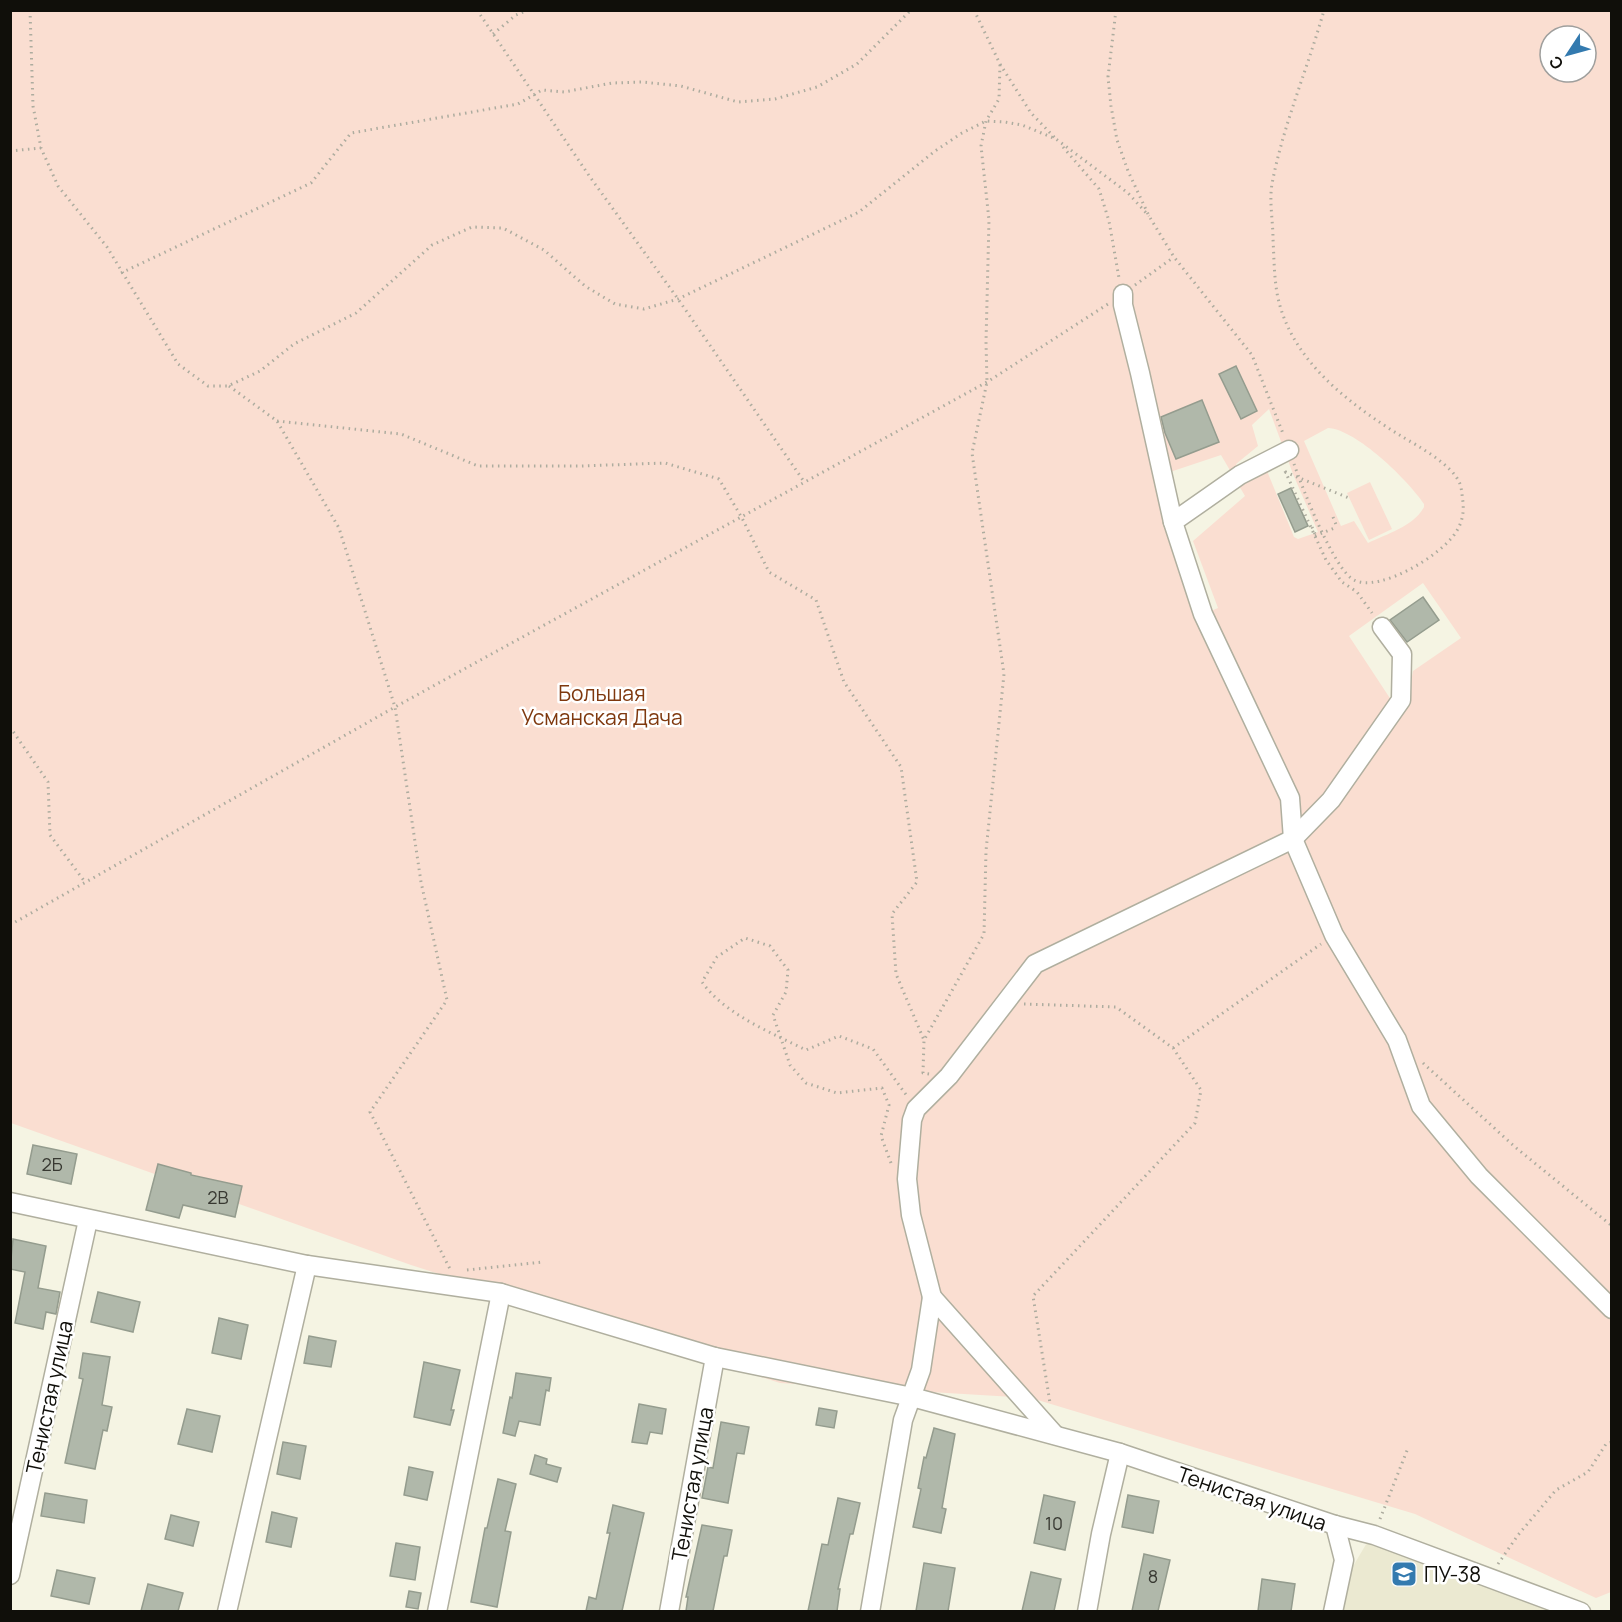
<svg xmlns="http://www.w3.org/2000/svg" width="1622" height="1622" font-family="Manrope,sans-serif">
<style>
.built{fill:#ebe9d1}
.green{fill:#faded1;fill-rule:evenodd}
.building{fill:#b0b8aa;stroke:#949c8e;stroke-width:1.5}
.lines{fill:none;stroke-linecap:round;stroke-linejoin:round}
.minor-casing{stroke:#b0af9f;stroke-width:21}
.path{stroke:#adac9f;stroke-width:3;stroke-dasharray:1.5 4.5;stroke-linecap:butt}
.minor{stroke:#fff;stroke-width:18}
.path-bridge{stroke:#adac9f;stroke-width:3;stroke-dasharray:1.5 4.5;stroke-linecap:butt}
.labels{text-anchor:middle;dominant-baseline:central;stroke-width:5;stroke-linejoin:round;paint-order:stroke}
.number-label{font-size:18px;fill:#383932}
.park-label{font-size:21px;fill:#7f380e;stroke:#fff}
.street-label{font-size:21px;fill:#100f0a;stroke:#fff}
.poi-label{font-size:21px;fill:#100f0a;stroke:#fff;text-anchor:start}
</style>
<rect width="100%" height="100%" fill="#f5f4e3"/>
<path class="built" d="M 1368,1541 L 1557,1612 L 1338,1612 L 1352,1568 Z"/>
<g class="green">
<path d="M 10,11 L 1611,11 L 1611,1592 L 1596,1598 L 1415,1514 L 1031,1398 L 780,1383 L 411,1265 L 11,1123 ZM 1550,36 L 1586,36 L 1586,72 L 1550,72 ZM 1269,409 L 1293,474 L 1318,532 L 1298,539 L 1294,537 L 1267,471 L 1246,480 L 1236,464 L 1258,446 L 1252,425 ZM 1328,428 C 1356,429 1409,481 1424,504 L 1424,507 C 1414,526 1387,534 1368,543 L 1354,521 L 1341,526 L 1304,441 ZM 1221,455 L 1245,496 L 1193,541 L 1218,608 L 1199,616 L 1155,477 ZM 1423,583 L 1461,638 L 1413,671 L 1407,705 L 1399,712 L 1349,636 Z"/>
<path d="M 1370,482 L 1392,529 L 1369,540 L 1347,493 Z"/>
</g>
<g class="building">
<path d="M 1236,366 L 1257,411 L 1241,419 L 1219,374 Z"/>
<path d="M 1202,400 L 1219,442 L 1176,459 L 1165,433 L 1161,417 Z"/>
<path d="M 1291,488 L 1308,526 L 1295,532 L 1278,494 Z"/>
<path d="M 1423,597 L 1439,620 L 1407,642 L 1390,620 Z"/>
<path d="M 33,1145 L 77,1154 L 71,1184 L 27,1174 Z"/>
<path d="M 158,1164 L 191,1173 L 191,1175 L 242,1186 L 235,1217 L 183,1205 L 179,1218 L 146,1210 Z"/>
<path d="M 13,1239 L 46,1246 L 38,1288 L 60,1292 L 56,1314 L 46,1312 L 43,1329 L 15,1323 L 25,1272 L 10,1269 Z"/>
<path d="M 98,1292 L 140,1302 L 133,1332 L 91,1322 Z"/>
<path d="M 219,1318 L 248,1325 L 241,1359 L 212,1353 Z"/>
<path d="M 309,1336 L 336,1341 L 331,1367 L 304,1363 Z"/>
<path d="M 83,1353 L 110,1357 L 102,1405 L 112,1407 L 107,1431 L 103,1430 L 95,1469 L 65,1463 L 83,1379 L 79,1378 Z"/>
<path d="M 424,1362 L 460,1370 L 451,1410 L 454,1410 L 450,1425 L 414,1417 Z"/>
<path d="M 516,1373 L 551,1378 L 549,1391 L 546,1390 L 540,1425 L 519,1421 L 515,1436 L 503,1433 L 510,1397 L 512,1398 Z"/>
<path d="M 639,1404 L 666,1409 L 662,1434 L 650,1432 L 647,1444 L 632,1442 Z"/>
<path d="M 819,1408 L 837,1411 L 834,1428 L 816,1425 Z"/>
<path d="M 187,1409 L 220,1416 L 212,1452 L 178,1444 Z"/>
<path d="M 721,1422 L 749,1427 L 744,1454 L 737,1453 L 728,1503 L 702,1498 L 708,1467 L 713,1468 Z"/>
<path d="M 934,1428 L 955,1434 L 942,1508 L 946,1509 L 941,1533 L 913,1527 L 921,1489 L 918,1488 L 924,1457 L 926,1458 Z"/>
<path d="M 283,1442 L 306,1446 L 300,1479 L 277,1474 Z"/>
<path d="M 535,1455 L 547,1459 L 546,1464 L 561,1468 L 557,1482 L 530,1474 Z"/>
<path d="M 409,1467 L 433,1472 L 427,1500 L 404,1495 Z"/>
<path d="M 498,1479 L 516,1484 L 505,1531 L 511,1532 L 497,1607 L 471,1602 L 485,1528 L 487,1528 Z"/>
<path d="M 45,1493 L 87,1500 L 84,1523 L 41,1516 Z"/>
<path d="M 1044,1495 L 1075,1502 L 1065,1550 L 1034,1543 Z"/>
<path d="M 1128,1495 L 1159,1501 L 1153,1533 L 1122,1527 Z"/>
<path d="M 838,1498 L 860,1503 L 853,1534 L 850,1534 L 838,1589 L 840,1589 L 837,1611 L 808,1611 L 822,1544 L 828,1545 Z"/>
<path d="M 613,1505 L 644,1513 L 622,1611 L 586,1611 L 589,1597 L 596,1599 L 610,1533 L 607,1533 Z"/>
<path d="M 272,1512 L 297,1518 L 291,1547 L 266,1542 Z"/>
<path d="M 171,1515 L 199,1522 L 193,1546 L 165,1539 Z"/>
<path d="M 702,1525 L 732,1530 L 727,1556 L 724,1556 L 713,1611 L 686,1611 L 688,1597 L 686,1597 Z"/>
<path d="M 396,1543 L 420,1547 L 415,1580 L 390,1576 Z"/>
<path d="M 1144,1554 L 1170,1560 L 1158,1611 L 1132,1611 Z"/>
<path d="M 924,1563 L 955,1568 L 948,1611 L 916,1611 Z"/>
<path d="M 57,1570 L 95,1578 L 89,1604 L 51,1596 Z"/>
<path d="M 1031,1572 L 1061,1579 L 1054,1611 L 1022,1611 Z"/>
<path d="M 1262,1579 L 1295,1584 L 1291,1611 L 1258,1611 Z"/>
<path d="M 148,1584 L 183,1593 L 178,1611 L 141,1611 Z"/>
<path d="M 409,1591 L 421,1593 L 418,1609 L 406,1607 Z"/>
</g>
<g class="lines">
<g class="minor-casing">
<g id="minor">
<path d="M 1123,294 L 1123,305 L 1140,373 L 1173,522"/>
<path d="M 1289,450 L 1240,475 L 1173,522 L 1203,614 L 1290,798 L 1293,839 L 1334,935 L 1397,1040 L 1421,1106 L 1479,1176 L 1612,1309"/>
<path d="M 10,1202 L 307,1265 L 501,1293 L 715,1357 L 912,1397 L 1120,1453 L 1335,1525 L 1374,1535 L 1581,1612"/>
<path d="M 932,1297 L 911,1215 L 907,1179 L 912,1120 L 916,1109 L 949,1076 L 1035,964 L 1293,839 L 1331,800 L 1401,700 L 1402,654 L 1382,627"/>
<path d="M 10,1575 L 88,1220"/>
<path d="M 227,1612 L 307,1265"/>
<path d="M 437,1612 L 501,1293"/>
<path d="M 669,1612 L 715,1357"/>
<path d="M 870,1612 L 903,1420 L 921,1370 L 932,1297 L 1055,1435"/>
<path d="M 1087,1612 L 1101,1534 L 1120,1453"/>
<path d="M 1333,1612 L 1344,1560 L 1335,1525"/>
</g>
</g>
<g class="path">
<path d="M 30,10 L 33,106 L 41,148 L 58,186 L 107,247 L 178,364 L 208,386 L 228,386 L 260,371 L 294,344 L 356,313 L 432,245 L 472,227 L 503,228 L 544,250 L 585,286 L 615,304 L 644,309 L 678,299 L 859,212 L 935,151 L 962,133 L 986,121 L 1005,122 L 1022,125 L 1056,139 L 1128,193 L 1149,216"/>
<path d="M 477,10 L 590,177 L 678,299 L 805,483"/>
<path d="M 974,10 L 1000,64 L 1031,113 L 1055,138"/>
<path d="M 1116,10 L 1108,77 L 1111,106 L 1117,140 L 1128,171 L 1149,216 L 1174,257 L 1252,355 L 1284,436"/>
<path d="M 493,34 L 516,15 L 528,10"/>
<path d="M 1063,147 L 1099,189 L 1109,221 L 1119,278"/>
<path d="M 10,151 L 41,148"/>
<path d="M 121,273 L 311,183 L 351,133 L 518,104 L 542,90 L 564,92 L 612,83 L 642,82 L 681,86 L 738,102 L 775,99 L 817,87 L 857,64 L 911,10"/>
<path d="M 1135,285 L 1174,257"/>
<path d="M 229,386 L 277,421 L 339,528 L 395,707 L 421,882 L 447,1000 L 370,1112 L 450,1269"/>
<path d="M 277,421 L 401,434 L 478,466 L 581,466 L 665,463 L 719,479 L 742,518 L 769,572 L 816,600 L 844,682 L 901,767 L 917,882 L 892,914 L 896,974 L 924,1040"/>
<path d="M 1294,464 C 1302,487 1334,570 1354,580 C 1380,593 1442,555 1456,532 C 1462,523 1464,513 1463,502 C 1462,496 1462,490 1460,484 C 1453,465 1418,446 1401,436 C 1348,403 1289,359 1277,293 C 1274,275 1274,257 1273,239 C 1273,221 1269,201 1272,184 C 1283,125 1308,68 1324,10"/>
<path d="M 1285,471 L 1326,560 L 1342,582 L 1357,592 L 1372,613"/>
<path d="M 1285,472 L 1349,498"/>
<path d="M 1333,517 L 1337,527"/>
<path d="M 1312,527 L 1315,534"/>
<path d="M 10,727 L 48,782 L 50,835 L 85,882"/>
<path d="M 10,925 L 395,707 L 987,382 L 1108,304"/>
<path d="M 1024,1004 L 1116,1007 L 1173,1048 L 1201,1090 L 1195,1123 L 1033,1296 L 1050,1403"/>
<path d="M 1173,1048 L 1321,944"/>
<path d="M 1423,1063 L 1515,1147 L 1612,1226"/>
<path d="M 929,1074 L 923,1073 L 924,1040 L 984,934 L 986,851 L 1004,674 L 972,453 L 987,382 L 986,342 L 989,220 L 981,146 L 986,121 L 999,99 L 1000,64"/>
<path d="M 891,1163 L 881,1136 L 889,1105 L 882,1088 L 837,1093 L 806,1083 L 790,1065 L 773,1015 L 786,992 L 788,970 L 770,946 L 745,938 L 717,957 L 702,982 C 724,1014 772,1033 806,1050 L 839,1036 L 873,1049 L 907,1096"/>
<path d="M 467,1270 L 543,1262"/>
<path d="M 1380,1519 L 1408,1448"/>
<path d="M 1498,1564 L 1518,1535 L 1556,1490 L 1588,1472 L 1606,1444 L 1612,1442"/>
</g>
<use href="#minor" class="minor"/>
<path class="path-bridge" d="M 1315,536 L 1337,527"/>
</g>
<defs>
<g id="university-square" transform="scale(1.35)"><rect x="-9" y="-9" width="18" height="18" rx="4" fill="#337aaf" stroke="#fff"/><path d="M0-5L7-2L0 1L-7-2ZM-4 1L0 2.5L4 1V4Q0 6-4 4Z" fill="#fff"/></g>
</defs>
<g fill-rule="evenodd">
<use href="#university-square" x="1404" y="1574"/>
</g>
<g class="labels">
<g class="number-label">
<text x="52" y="1164">2Б</text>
<text x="218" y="1197">2В</text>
<text x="1054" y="1523">10</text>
<text x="1153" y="1576">8</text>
</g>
<g class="park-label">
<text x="602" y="693">Большая<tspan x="602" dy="24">Усманская Дача</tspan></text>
</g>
<g class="street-label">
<text transform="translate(49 1397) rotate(-78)">Тенистая улица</text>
<text transform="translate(692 1484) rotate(-80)">Тенистая улица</text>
<text transform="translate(1252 1498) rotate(19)">Тенистая улица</text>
</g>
<g class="poi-label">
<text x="1424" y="1574">ПУ-38</text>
</g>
</g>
<rect width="1622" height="1622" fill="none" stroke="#100f0a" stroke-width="24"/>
<g transform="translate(1568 54) rotate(234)"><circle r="28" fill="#ffffff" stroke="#9f9f9d" stroke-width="1.5"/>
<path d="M0-4.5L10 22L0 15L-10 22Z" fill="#337aaf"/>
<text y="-9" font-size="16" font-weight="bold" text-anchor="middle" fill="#100f0a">С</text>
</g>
</svg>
